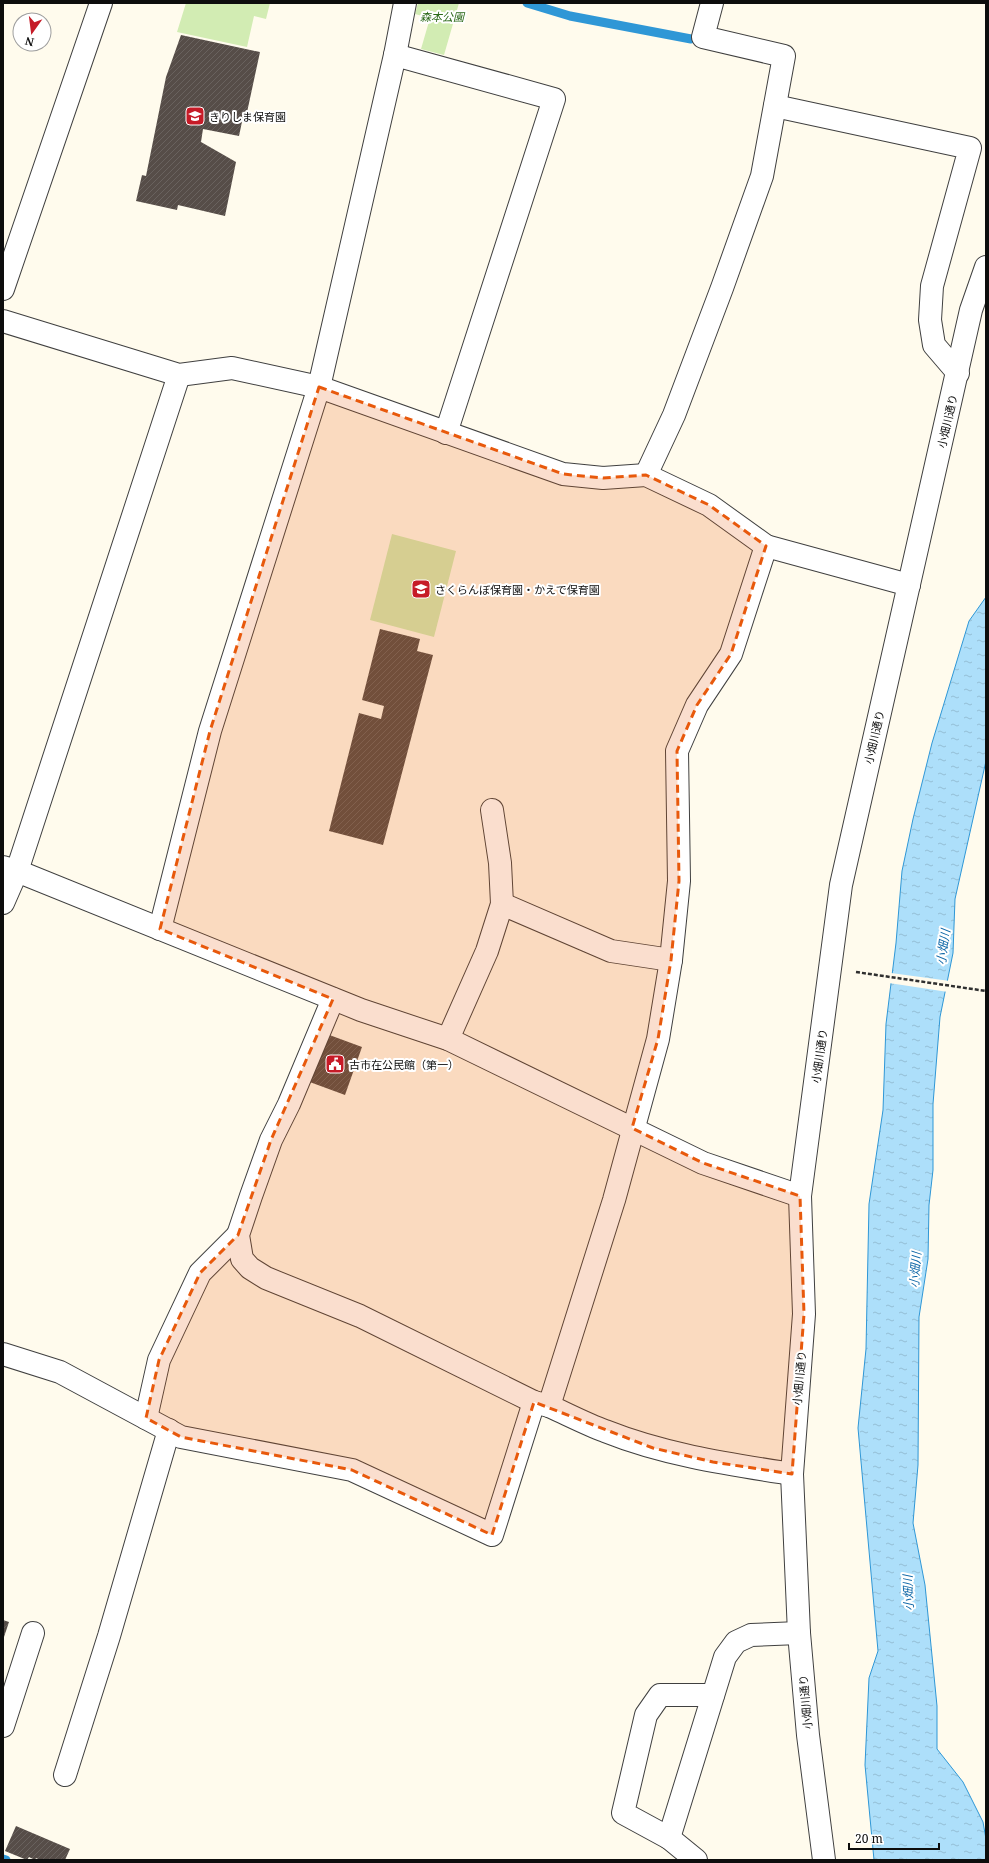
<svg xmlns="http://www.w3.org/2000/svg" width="989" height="1863" font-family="'Noto Serif','Noto Sans JP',serif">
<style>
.park{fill:#d2ecb3}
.water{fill:url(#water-ripples);stroke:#2f97d6}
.pier{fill:#fffbed}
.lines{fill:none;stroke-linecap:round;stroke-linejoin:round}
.stream{stroke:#2f97d6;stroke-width:9}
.building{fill:url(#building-hatch)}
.street-casing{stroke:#404040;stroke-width:24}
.path{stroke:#2f2f2f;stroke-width:2.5;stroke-dasharray:4 2;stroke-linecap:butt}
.street{stroke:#fff;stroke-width:22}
.marked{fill:#e8590c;fill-opacity:0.2;stroke:#e8590c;stroke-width:3;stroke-dasharray:8 5;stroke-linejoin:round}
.labels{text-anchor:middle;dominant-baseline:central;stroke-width:4;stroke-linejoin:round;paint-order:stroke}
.park-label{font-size:11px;font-style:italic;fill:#2b6919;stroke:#fff}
.poi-label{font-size:11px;fill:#0d0d0d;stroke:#fff;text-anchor:start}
.street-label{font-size:11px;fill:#0d0d0d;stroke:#fff}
.water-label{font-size:12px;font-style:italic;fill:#0e67a7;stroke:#fff}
</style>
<defs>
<pattern id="water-ripples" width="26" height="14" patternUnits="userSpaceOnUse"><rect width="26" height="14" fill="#addffa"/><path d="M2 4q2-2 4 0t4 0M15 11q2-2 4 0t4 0" fill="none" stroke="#94bed5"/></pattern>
<pattern id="building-hatch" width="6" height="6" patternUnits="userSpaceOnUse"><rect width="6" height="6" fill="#564d48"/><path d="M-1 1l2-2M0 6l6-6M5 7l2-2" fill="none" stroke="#69625e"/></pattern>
</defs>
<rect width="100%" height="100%" fill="#fffbed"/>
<g class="park">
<path d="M 186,3 L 270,3 L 266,19 L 254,16 L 247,47 L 177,32 Z"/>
<path d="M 418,3 L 459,3 L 444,55 L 421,49 L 430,18 L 415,14 Z"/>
<path d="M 392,534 L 456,551 L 434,637 L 370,620 Z"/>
</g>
<path class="water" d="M 986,597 L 986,761 L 955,899 L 953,953 L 940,1017 L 933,1104 L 933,1170 L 929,1205 L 928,1259 L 919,1317 L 918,1465 L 913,1523 L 925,1585 L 937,1706 L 937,1749 L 963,1782 L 983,1822 L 986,1839 L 986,1860 L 874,1860 L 865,1765 L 869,1678 L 878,1651 L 858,1428 L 866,1349 L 869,1204 L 883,1110 L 886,1024 L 896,943 L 902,871 L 913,819 L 932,743 L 969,621 Z"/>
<path class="pier" d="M 891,973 L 950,981 L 948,992 L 889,983 Z"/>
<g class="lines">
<g class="stream">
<path d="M 527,3 L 570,16 L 691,39"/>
<path d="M 3,1859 L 6,1860"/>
</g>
</g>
<g class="building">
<path d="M 181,35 L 260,52 L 246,117 L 243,117 L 239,136 L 203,129 L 201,142 L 236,162 L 225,216 L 178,205 L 177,210 L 136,201 L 142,175 L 146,176 L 166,77 Z"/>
<path d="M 380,629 L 420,639 L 417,651 L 433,655 L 383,845 L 329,831 L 359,713 L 381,719 L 384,706 L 362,700 Z"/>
<path d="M 324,1033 L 362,1047 L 345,1095 L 307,1081 Z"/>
<path d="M 3,1620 L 9,1622 L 3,1640 Z"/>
<path d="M 16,1826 L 70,1849 L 65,1860 L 40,1860 L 36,1858 L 35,1860 L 29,1857 L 27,1860 L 5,1851 Z"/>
</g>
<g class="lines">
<g class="street-casing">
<g id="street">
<path d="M 395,55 L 554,99 L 446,433"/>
<path d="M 775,106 L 970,148 L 932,286 L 930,320 L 934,345 L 958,373"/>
<path d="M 3,289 L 101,3"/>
<path d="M 3,321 L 179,375 L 232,368 L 319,387 L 563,474 L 603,478 L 646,475 L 709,505 L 766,546 L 731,654 L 697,705 L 677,751 L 679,881 L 671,960 L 658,1039 L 614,1200 L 549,1406 L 534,1402 L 492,1535 L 352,1470 L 181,1437 L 60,1372 L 3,1354"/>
<path d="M 646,475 L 674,415 L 722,288 L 762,176 L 784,56 L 703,37 L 712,3"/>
<path d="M 766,546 L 909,585"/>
<path d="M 3,867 L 17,871 L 361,1010 L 448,1039 L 703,1163 L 800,1196"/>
<path d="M 3,903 L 17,871 L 179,375"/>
<path d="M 502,904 L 611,951 L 671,960"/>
<path d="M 160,929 L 210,731 L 319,387 L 395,55 L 405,3"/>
<path d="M 333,999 L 289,1104 L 271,1140 L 251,1196 L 238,1235 L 242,1259 L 250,1268 L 266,1278 L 360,1316 L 534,1402"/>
<path d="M 448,1039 L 487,951 L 502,904 L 500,863 L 492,810"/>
<path d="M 549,1406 C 567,1414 586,1424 605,1431 C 665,1455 728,1464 792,1474"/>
<path d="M 146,1418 L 159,1360 L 200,1273 L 238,1235"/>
<path d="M 3,1726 L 33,1633"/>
<path d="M 65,1775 L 109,1636 L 169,1430"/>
<path d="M 669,1838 L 725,1657 L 736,1642 L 751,1635 L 799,1633"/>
<path d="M 696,1860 L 669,1838 L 623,1813 L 646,1715 L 660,1695 L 713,1695"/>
<path d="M 824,1860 L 808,1735 L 799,1633 L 792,1474 L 804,1314 L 800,1196 L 841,885 L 971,310 L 986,267"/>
</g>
</g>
<path class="path" d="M 856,972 L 986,991"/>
<use href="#street" class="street"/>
</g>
<path class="marked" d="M 319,387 L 563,474 L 603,478 L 646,475 L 709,505 L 766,546 L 731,654 L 697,705 L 677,751 L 679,881 L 671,960 L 658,1039 L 632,1128 L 703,1163 L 800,1196 L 804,1314 L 792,1474 L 713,1462 L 653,1448 L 534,1402 L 492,1535 L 352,1470 L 181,1437 L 146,1418 L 159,1360 L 200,1273 L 238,1235 L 271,1140 L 333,999 L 160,929 L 210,731 Z"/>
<defs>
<g id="school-square" transform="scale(1)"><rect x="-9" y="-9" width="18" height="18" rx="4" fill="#c61b27" stroke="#fff"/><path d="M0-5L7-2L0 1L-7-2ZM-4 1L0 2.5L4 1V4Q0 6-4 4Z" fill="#fff"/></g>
<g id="civic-square" transform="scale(1)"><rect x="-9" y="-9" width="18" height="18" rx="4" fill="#c61b27" stroke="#fff"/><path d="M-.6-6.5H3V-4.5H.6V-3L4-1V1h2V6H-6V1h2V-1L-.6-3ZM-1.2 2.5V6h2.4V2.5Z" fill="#fff"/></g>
</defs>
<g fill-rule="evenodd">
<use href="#school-square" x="195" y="116"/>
<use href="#school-square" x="421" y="589"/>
<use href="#civic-square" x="335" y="1064"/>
</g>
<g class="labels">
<g class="park-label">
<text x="442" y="16">森本公園</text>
</g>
<g class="poi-label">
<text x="209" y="116">きりしま保育園</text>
<text x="435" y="589">さくらんぼ保育園・かえで保育園</text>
<text x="349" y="1064">古市在公民館（第一）</text>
</g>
<g class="street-label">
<text transform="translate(947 421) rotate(-77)">小畑川通り</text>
<text transform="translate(874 737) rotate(-77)">小畑川通り</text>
<text transform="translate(819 1056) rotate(-82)">小畑川通り</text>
<text transform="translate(799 1378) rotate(-85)">小畑川通り</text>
<text transform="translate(805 1702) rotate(-95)">小畑川通り</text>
</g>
<g class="water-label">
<text transform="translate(943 947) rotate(-82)">小畑川</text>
<text transform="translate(915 1270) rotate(-86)">小畑川</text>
<text transform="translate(908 1593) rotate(-92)">小畑川</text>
</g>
</g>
<rect width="989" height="1863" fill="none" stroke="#0d0d0d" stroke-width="8"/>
<g transform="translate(32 32) rotate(194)"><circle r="19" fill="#ffffff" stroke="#9e9e9e"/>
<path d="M0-3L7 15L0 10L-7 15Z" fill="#c61b27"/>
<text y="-6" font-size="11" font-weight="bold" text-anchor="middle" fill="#0d0d0d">N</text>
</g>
<path d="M849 1843v6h90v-6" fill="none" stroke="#0d0d0d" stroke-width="2"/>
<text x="855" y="1843" font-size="12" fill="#0d0d0d" stroke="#ffffff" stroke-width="3" paint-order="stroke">20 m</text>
</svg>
